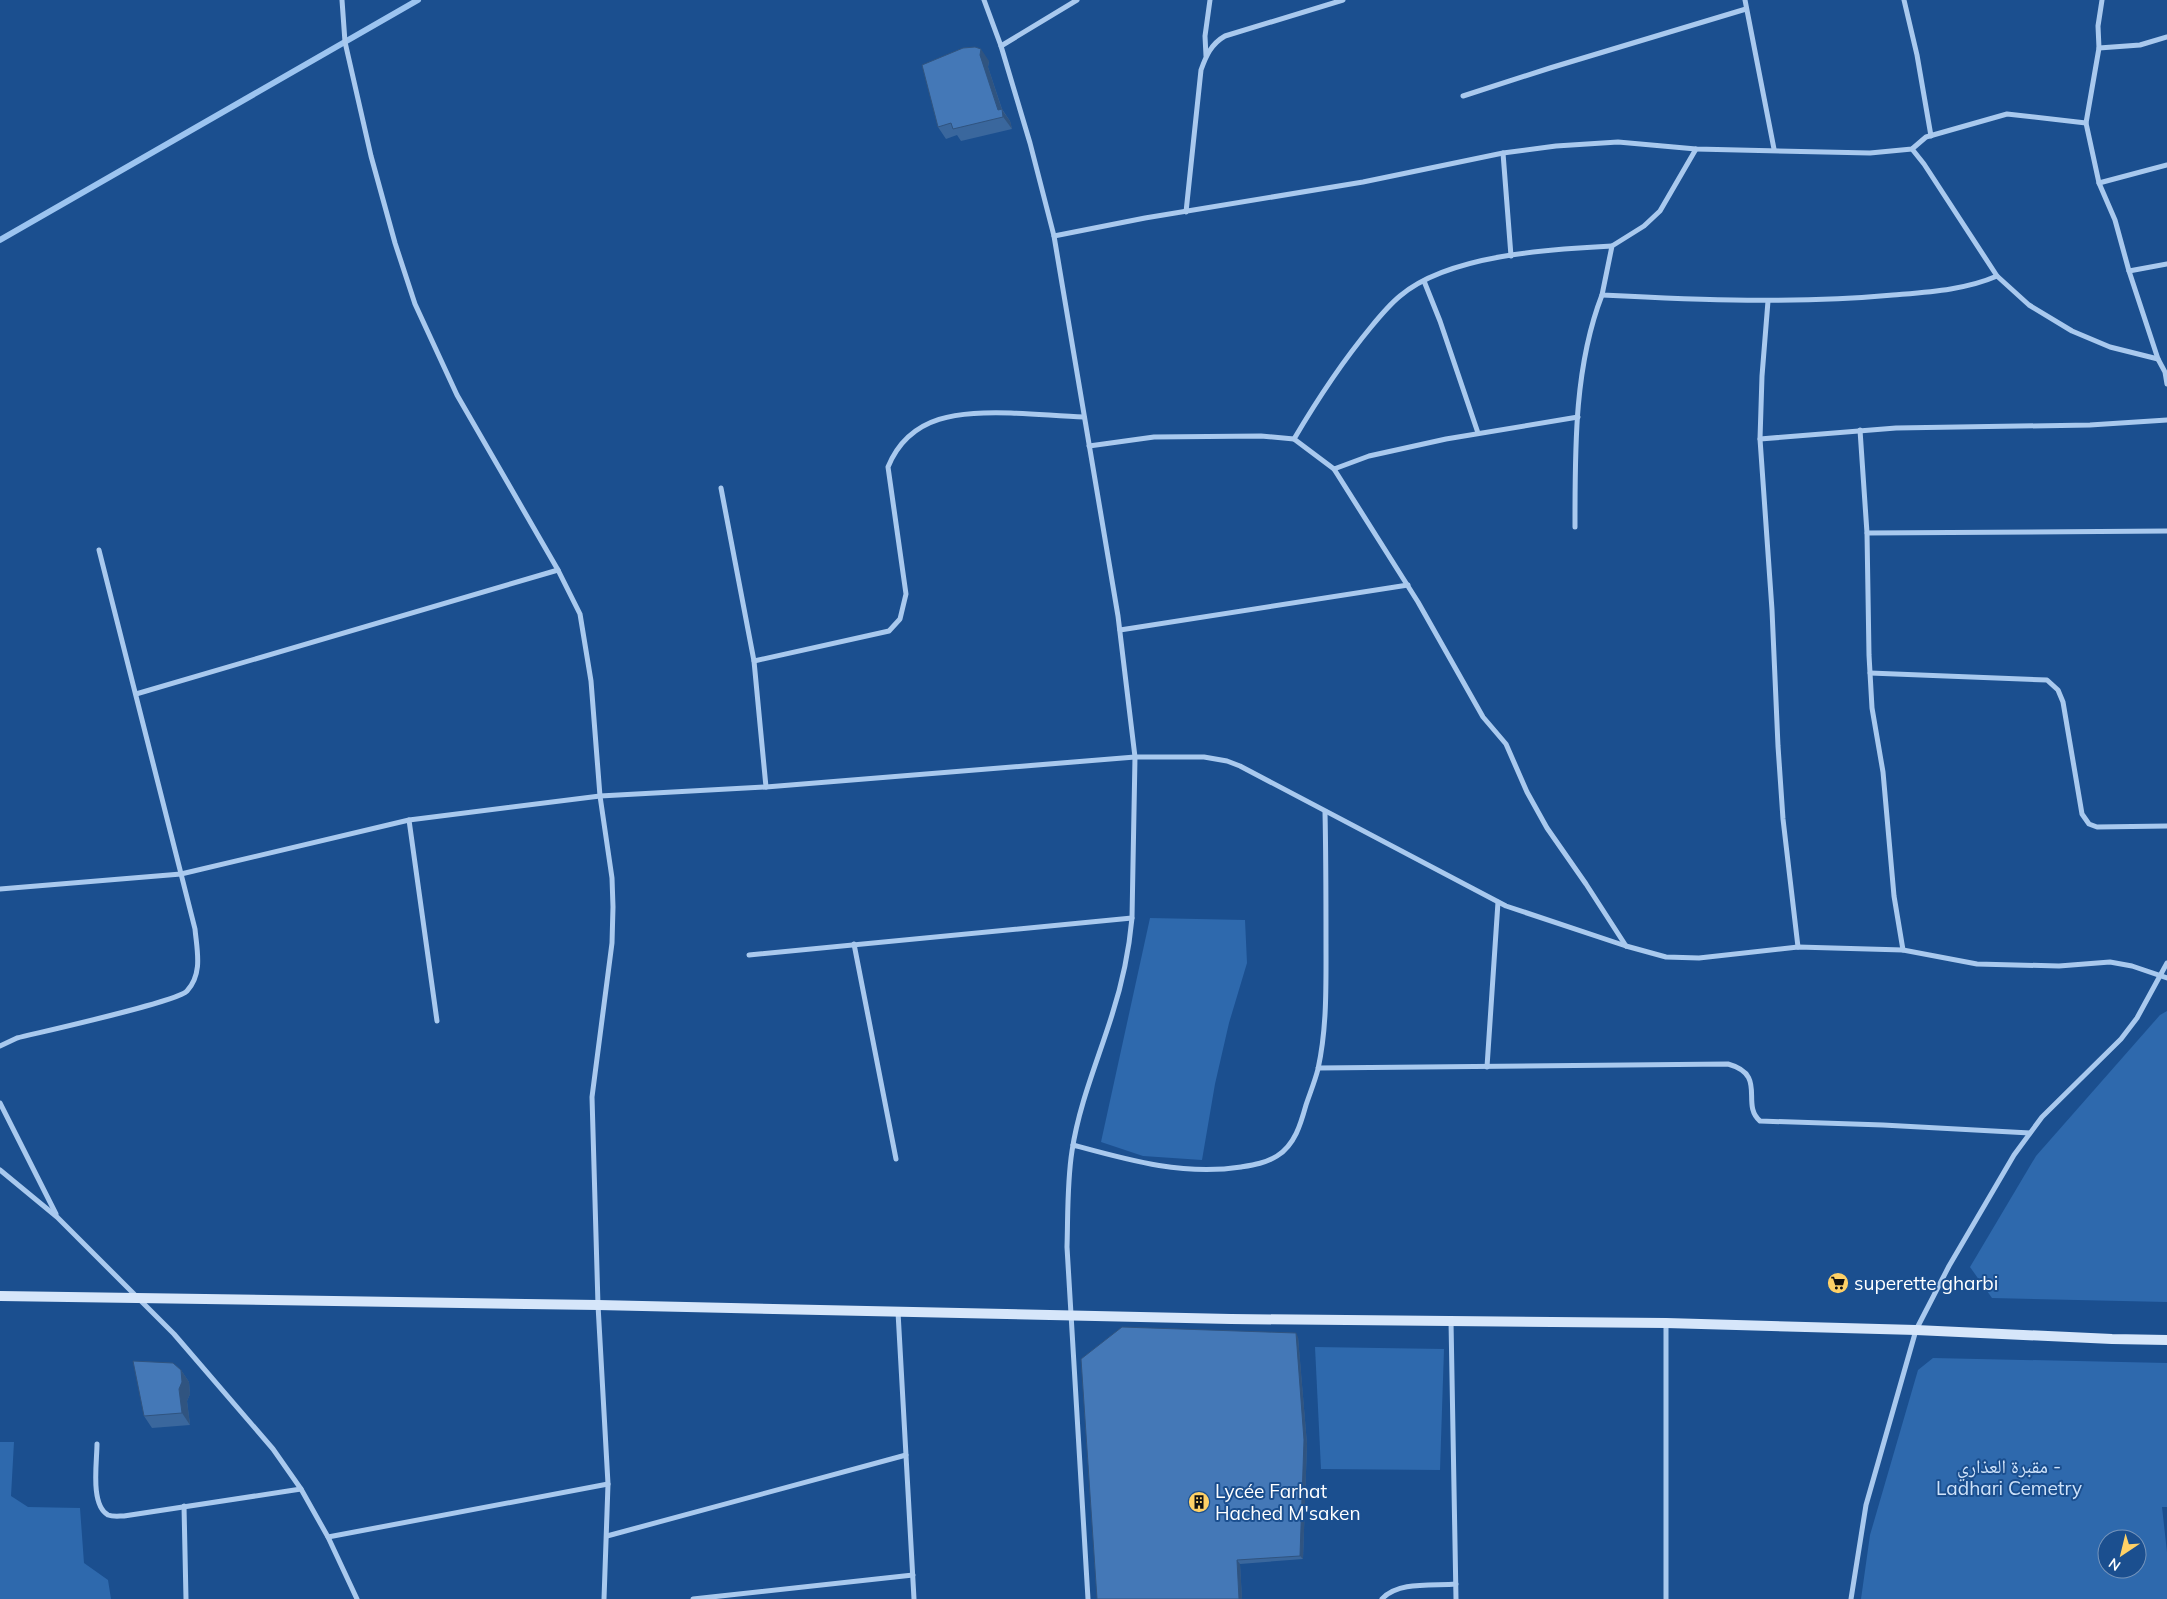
<svg xmlns="http://www.w3.org/2000/svg" width="2167" height="1599" font-family="Mulish,'Noto Naskh Arabic',sans-serif">
<style>
.green{fill:#2e69ad;fill-rule:evenodd}
.lines{fill:none;stroke-linecap:round;stroke-linejoin:round}
.stream{stroke:#9cc4f0;stroke-width:6}
.street{stroke:#a9c9ee;stroke-width:5}
.secondary{stroke:#d6e6fa;stroke-width:10}
.wall{fill:#3a679d}
.shaded-wall{fill:#305480}
.building{fill:#4478b7;stroke:#305480}
.labels{text-anchor:middle;dominant-baseline:central;stroke-width:4;stroke-linejoin:round;paint-order:stroke}
.poi-label{font-size:19px;fill:#fff;stroke:#1b4f8f;text-anchor:start}
.park-label{font-size:19px;fill:#cfe3fa;stroke:#1b4f8f}
</style>
<rect width="100%" height="100%" fill="#1b4f8f"/>
<g class="green">
<path d="M 1150,918 L 1245,920 L 1247,963 L 1229,1023 L 1215,1084 L 1202,1160 L 1143,1156 L 1101,1142 Z"/>
<path d="M 2167,1011 L 2167,1302 L 1992,1298 L 1970,1267 L 2036,1156 L 2160,1015 Z"/>
<path d="M 1315,1347 L 1444,1349 L 1440,1470 L 1321,1469 Z"/>
<path d="M 1933,1358 L 2167,1363 L 2167,1507 L 2162,1507 L 2167,1552 L 2167,1599 L 1861,1599 L 1870,1535 L 1918,1370 ZM 2107,1539 L 2137,1539 L 2137,1569 L 2107,1569 Z"/>
<path d="M 0,1442 L 14,1442 L 11,1496 L 28,1507 L 80,1508 L 84,1563 L 108,1580 L 111,1599 L 0,1599 Z"/>
</g>
<g class="lines">
<path class="stream" d="M 0,240 L 418,0"/>
<g class="street">
<path d="M 342,0 L 345,42 L 371,156 L 395,243 L 415,304 L 457,395 L 558,570 L 580,614 L 591,681 L 600,796 L 612,878 L 613,907 L 612,943 L 592,1097 L 598,1305 L 608,1484 L 604,1599"/>
<path d="M 984,0 L 1001,46 L 1030,143 L 1054,236 L 1118,616 L 1135,757 L 1132,918 C 1129,951 1122,984 1112,1015 C 1098,1060 1079,1104 1072,1151 C 1067,1183 1068,1215 1067,1247 L 1088,1599"/>
<path d="M 1745,0 L 1774,149"/>
<path d="M 1904,0 L 1917,55 L 1931,136"/>
<path d="M 2102,0 L 2098,26 L 2099,48 L 2086,123 L 2099,183 L 2115,220 L 2129,271 L 2158,359 L 2165,372 L 2167,384"/>
<path d="M 1001,46 L 1077,0"/>
<path d="M 2099,48 L 2140,45 L 2167,37"/>
<path d="M 1206,56 L 1205,36 L 1210,0"/>
<path d="M 1463,96 L 1550,68 L 1746,9"/>
<path d="M 1696,149 L 1660,211 L 1644,226 L 1612,246 L 1602,295 C 1699,300 1796,304 1893,295 C 1928,292 1965,290 1997,276"/>
<path d="M 1912,149 L 1924,164 L 1997,276 L 2029,305 L 2072,331 L 2110,347 L 2158,359"/>
<path d="M 1503,153 L 1511,256"/>
<path d="M 2099,183 L 2167,165"/>
<path d="M 1186,212 L 1201,70 C 1206,56 1211,44 1225,36 L 1343,0"/>
<path d="M 1054,236 L 1145,218 L 1363,182 L 1503,153 L 1556,146 L 1618,142 L 1696,149 L 1870,153 L 1912,149 L 1926,137 L 2007,114 L 2086,123"/>
<path d="M 2129,271 L 2167,264"/>
<path d="M 1424,281 L 1440,321 L 1478,433"/>
<path d="M 1768,301 L 1762,376 L 1760,439 L 1772,610 L 1778,746 L 1783,819 L 1798,947"/>
<path d="M 1860,430 L 1867,533 L 2167,531"/>
<path d="M 1294,439 C 1317,400 1342,362 1371,327 C 1380,316 1389,305 1400,296 C 1448,255 1550,249 1612,246"/>
<path d="M 1760,439 L 1896,428 L 2090,425 L 2167,420"/>
<path d="M 1089,446 L 1154,437 L 1261,436 L 1294,439 L 1334,469 L 1369,456 L 1446,439 L 1578,417"/>
<path d="M 1334,469 L 1418,602 L 1483,717 L 1506,744 L 1527,792 L 1547,828 L 1586,884 L 1626,946"/>
<path d="M 721,488 L 754,661 L 766,787"/>
<path d="M 1575,527 C 1575,450 1574,367 1602,295"/>
<path d="M 1867,533 L 1869,655 L 1872,708 L 1883,772 L 1894,896 L 1903,950"/>
<path d="M 1120,630 L 1408,585"/>
<path d="M 754,661 L 889,631 L 900,619 L 906,594 L 888,467 C 910,413 961,412 1011,413 C 1036,414 1060,416 1084,417"/>
<path d="M 1870,673 L 2047,680 L 2058,690 L 2063,702 L 2082,814 L 2089,824 L 2097,827 L 2167,826"/>
<path d="M 136,694 L 558,570"/>
<path d="M 409,820 L 437,1021"/>
<path d="M 0,889 L 181,874 L 409,820 L 600,796 L 766,787 L 1135,757 L 1204,757 L 1227,761 L 1240,766 L 1506,906 L 1626,946 L 1666,957 L 1699,958 L 1798,947 L 1903,950 L 1977,964 L 2059,966 L 2110,962 L 2132,966 L 2167,978"/>
<path d="M 854,944 L 896,1159"/>
<path d="M 749,955 L 1132,918"/>
<path d="M 0,1046 L 17,1038 C 41,1032 177,1002 187,991 C 203,973 197,951 195,929 L 99,550"/>
<path d="M 1487,1067 L 1498,902"/>
<path d="M 1318,1068 L 1728,1064 C 1768,1075 1740,1104 1760,1121 L 1883,1125 L 2030,1133"/>
<path d="M 0,1103 L 56,1214"/>
<path d="M 1073,1145 C 1128,1160 1183,1176 1241,1167 C 1253,1165 1266,1163 1277,1156 C 1295,1145 1301,1123 1306,1105 C 1310,1093 1315,1081 1318,1069 C 1327,1028 1326,986 1326,944 C 1326,900 1326,856 1325,812"/>
<path d="M 0,1170 L 57,1217 L 174,1334 L 273,1449 L 301,1489 L 328,1537 L 357,1599"/>
<path d="M 898,1312 L 914,1599"/>
<path d="M 1451,1321 L 1456,1599"/>
<path d="M 1666,1323 L 1666,1599"/>
<path d="M 97,1444 C 97,1462 90,1505 108,1515 C 113,1517 119,1516 124,1516 L 301,1489"/>
<path d="M 184,1506 L 186,1599"/>
<path d="M 607,1536 L 906,1455"/>
<path d="M 328,1537 L 608,1484"/>
<path d="M 693,1599 L 913,1575"/>
<path d="M 1382,1599 C 1398,1581 1433,1586 1456,1584"/>
<path d="M 1851,1599 L 1866,1505 L 1916,1330 L 1949,1266 L 2014,1155 L 2042,1117 L 2121,1039 L 2137,1018 L 2167,963"/>
</g>
<path class="secondary" d="M 0,1296 L 598,1305 L 1231,1319 L 1666,1323 L 1916,1330 L 2112,1339 L 2167,1340"/>
</g>
<g class="wall">
<path d="M 989,61 L 988,67 L 1002,109 L 1010,121 L 1012,129 L 961,141 L 957,135 L 946,139 L 938,127 Z"/>
<path d="M 1298,1337 L 1307,1444 L 1303,1559 L 1240,1564 L 1242,1599 L 1097,1599 Z"/>
<path d="M 181,1370 L 189,1382 L 190,1394 L 187,1401 L 190,1425 L 152,1428 L 144,1416 Z"/>
</g>
<g class="shaded-wall">
<path d="M 981,49 L 989,61 L 988,67 L 1002,110 L 1010,121 L 1012,129 L 998,110 L 980,55 Z"/>
<path d="M 1296,1333 L 1298,1337 L 1307,1444 L 1303,1559 L 1300,1556 Z"/>
<path d="M 181,1370 L 189,1382 L 190,1394 L 187,1401 L 190,1425 L 182,1413 L 179,1389 Z"/>
<path d="M 1237,1560 L 1240,1564 L 1242,1599 L 1239,1599 Z"/>
</g>
<g class="building">
<path d="M 975,47 L 981,49 L 980,55 L 998,110 L 1002,109 L 1003,117 L 953,129 L 951,123 L 938,127 L 922,65 L 963,48 Z"/>
<path d="M 1122,1327 L 1296,1333 L 1304,1440 L 1300,1556 L 1237,1560 L 1239,1599 L 1097,1599 L 1081,1359 Z"/>
<path d="M 133,1361 L 173,1363 L 181,1370 L 182,1382 L 179,1389 L 182,1413 L 144,1416 Z"/>
</g>
<defs>
<g id="supermarket-disc" transform="scale(1.125)"><circle r="9.5" fill="#ffd166" stroke="#1b4f8f"/><path d="M-6-5.5h2.5l.6 2H6L4.5 2H-2.5L-4.4-4H-6ZM-1.5 3.2a1.3 1.3 0 1 0 .1 0ZM3 3.2a1.3 1.3 0 1 0 .1 0Z" fill="#111"/></g>
<g id="building-disc" transform="scale(1.125)"><circle r="9.5" fill="#ffd166" stroke="#1b4f8f"/><path d="M-4-6H4V6H1V3H-1V6H-4ZM-2.5-4.3h1.7v1.8h-1.7ZM.8-4.3h1.7v1.8H.8ZM-2.5-1h1.7V.8h-1.7ZM.8-1h1.7V.8H.8Z" fill="#111"/></g>
</defs>
<g fill-rule="evenodd">
<use href="#supermarket-disc" x="1838" y="1283"/>
<use href="#building-disc" x="1199" y="1502"/>
</g>
<g class="labels">
<g class="poi-label">
<text x="1854" y="1283">superette gharbi</text>
<text x="1215" y="1491">Lycée Farhat<tspan x="1215" dy="22">Hached M'saken</tspan></text>
</g>
<g class="park-label">
<text x="2009" y="1466">مقبرة العذاري -<tspan x="2009" dy="22">Ladhari Cemetry</tspan></text>
</g>
</g>
<g transform="translate(2122 1554) rotate(215)"><circle r="24" fill="#1b4f8f" stroke="#7695bc"/>
<path d="M0-4L9 19L0 12L-9 19Z" fill="#ffd166"/>
<text y="-8" font-size="14" font-weight="bold" text-anchor="middle" fill="#ffffff">N</text>
</g>
</svg>
